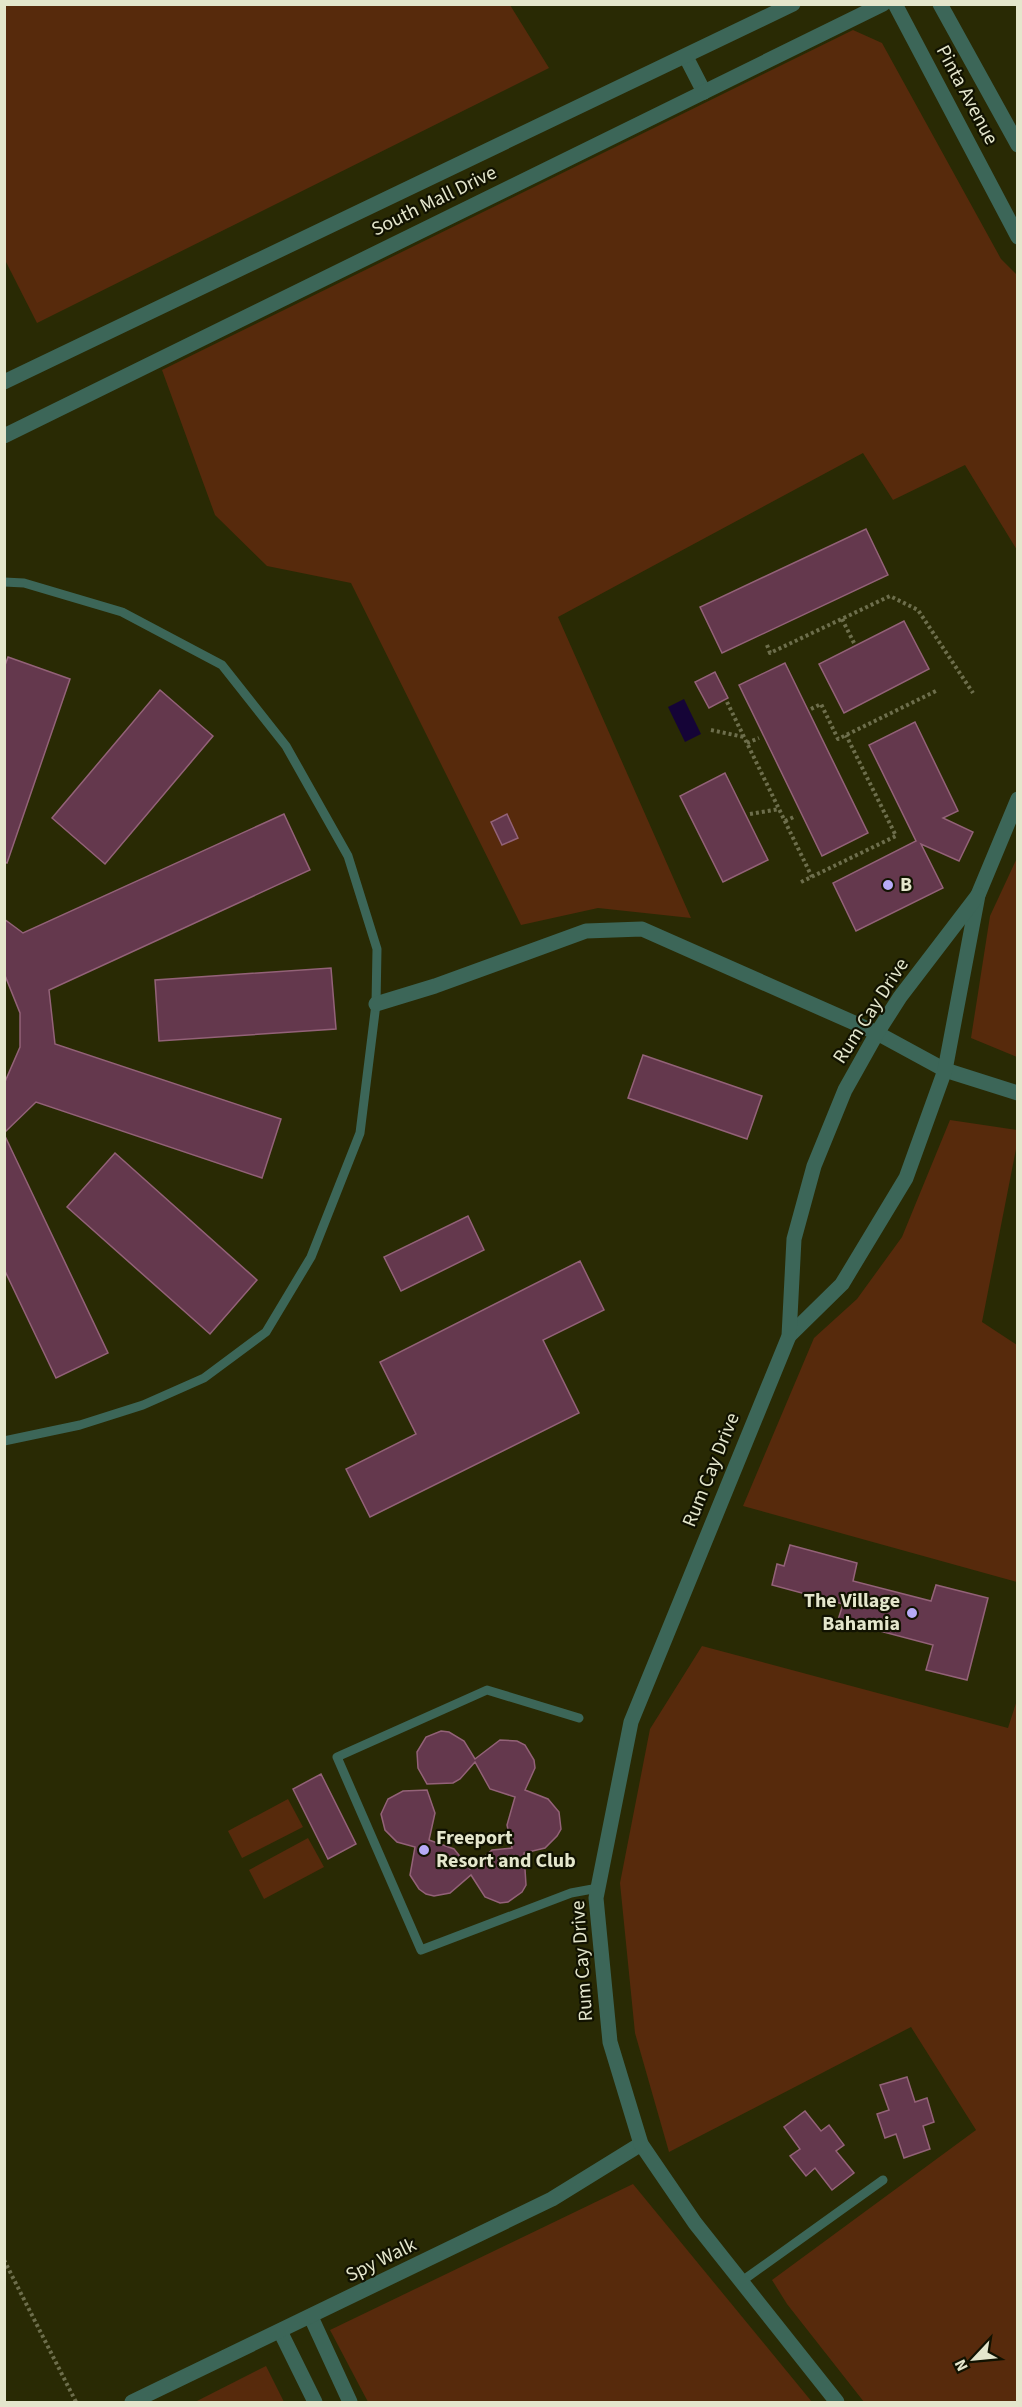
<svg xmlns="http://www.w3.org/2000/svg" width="1022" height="2407" font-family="'Source Sans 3',sans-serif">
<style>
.green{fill:#572a0c}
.water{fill:#150437}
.building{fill:#64384d;stroke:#936278;stroke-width:1.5}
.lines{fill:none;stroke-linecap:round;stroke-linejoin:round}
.path{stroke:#6d6e4c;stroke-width:4;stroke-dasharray:3 3;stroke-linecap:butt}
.service{stroke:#3c6658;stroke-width:9}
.minor{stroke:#3c6658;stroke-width:15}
.tertiary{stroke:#3c6658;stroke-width:15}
.poi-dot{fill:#b7abf7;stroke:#111201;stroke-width:2}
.labels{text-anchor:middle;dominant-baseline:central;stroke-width:4.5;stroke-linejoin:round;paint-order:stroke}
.street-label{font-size:20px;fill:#e4e6cc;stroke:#111201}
.poi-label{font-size:20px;font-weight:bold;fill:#e4e6cc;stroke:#111201;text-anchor:start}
</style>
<rect width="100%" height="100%" fill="#292a04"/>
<g class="green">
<path d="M 5,4 L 510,5 L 549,68 L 37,323 L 5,260 Z"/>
<path d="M 853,30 L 882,43 L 1001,259 L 1017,275 L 1017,550 L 965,465 L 893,500 L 863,453 L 558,617 L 691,918 L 598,908 L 521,925 L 351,583 L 267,566 L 215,515 L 162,370 Z"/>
<path d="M 1017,858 L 1017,1057 L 971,1038 L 990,916 Z"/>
<path d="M 950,1120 L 1017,1130 L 1017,1144 L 982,1322 L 1017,1345 L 1017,1582 L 743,1506 L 814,1338 L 857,1299 L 902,1237 Z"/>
<path d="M 702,1646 L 1008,1728 L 1017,1700 L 1017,2402 L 864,2402 L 787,2304 L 772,2280 L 976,2130 L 911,2027 L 669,2152 L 635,2033 L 620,1883 L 650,1729 Z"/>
<path d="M 288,1799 L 303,1827 L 242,1858 L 228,1831 Z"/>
<path d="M 308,1838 L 324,1867 L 264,1899 L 249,1870 Z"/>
<path d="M 633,2184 L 812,2402 L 368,2402 L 330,2330 Z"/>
<path d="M 266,2366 L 284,2402 L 195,2402 Z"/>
</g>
<path class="water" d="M 684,699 L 701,734 L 685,742 L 668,707 Z"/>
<g class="building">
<path d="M 866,529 L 888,575 L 722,653 L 700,607 Z"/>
<path d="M 904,621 L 929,669 L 844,713 L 819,664 Z"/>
<path d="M 8,657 L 70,679 L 7,863 L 4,862 L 4,668 Z"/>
<path d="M 785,663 L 868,833 L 822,856 L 739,685 Z"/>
<path d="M 715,672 L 728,698 L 709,708 L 695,682 Z"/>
<path d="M 160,690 L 213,736 L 105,864 L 52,818 Z"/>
<path d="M 915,722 L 958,811 L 943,818 L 973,832 L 959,861 L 921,844 L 943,888 L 856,931 L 833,883 L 916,841 L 869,745 Z"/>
<path d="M 725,773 L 768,860 L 723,882 L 680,796 Z"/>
<path d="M 284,814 L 310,870 L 49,990 L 55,1044 L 281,1119 L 262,1178 L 36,1102 L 4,1133 L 4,1084 L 20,1047 L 20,1013 L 4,973 L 4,919 L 23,933 Z"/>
<path d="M 507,814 L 518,838 L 502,845 L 491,822 Z"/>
<path d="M 331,968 L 336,1029 L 159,1041 L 155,980 Z"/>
<path d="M 643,1055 L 762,1096 L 747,1139 L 628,1098 Z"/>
<path d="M 4,1134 L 108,1353 L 56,1378 L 4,1269 Z"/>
<path d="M 115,1153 L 257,1280 L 210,1334 L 67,1207 Z"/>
<path d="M 468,1216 L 484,1250 L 401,1291 L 384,1257 Z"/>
<path d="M 580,1261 L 604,1310 L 543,1340 L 579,1413 L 370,1517 L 346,1469 L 416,1434 L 380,1362 Z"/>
<path d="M 790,1545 L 857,1563 L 853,1581 L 931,1601 L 936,1585 L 988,1598 L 967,1680 L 926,1670 L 933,1645 L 838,1620 L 843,1604 L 772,1585 L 777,1564 L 784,1566 Z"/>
<path d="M 441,1731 L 449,1732 L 464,1741 L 475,1759 L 500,1740 L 517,1741 L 525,1745 L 534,1760 L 535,1768 L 525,1790 L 548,1799 L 559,1812 L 561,1829 L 557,1836 L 545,1848 L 524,1853 L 526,1885 L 522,1892 L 508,1902 L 500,1903 L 485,1897 L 471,1875 L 450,1893 L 434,1896 L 426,1894 L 419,1889 L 410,1875 L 415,1847 L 397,1842 L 385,1830 L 381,1814 L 388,1799 L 403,1791 L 427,1790 L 435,1813 L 429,1840 L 454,1849 L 470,1869 L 492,1850 L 512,1848 L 507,1825 L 515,1797 L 490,1789 L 475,1762 L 460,1779 L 453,1783 L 427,1784 L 418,1768 L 417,1752 L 426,1737 Z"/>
<path d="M 321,1774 L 356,1844 L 328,1859 L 293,1789 Z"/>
<path d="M 907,2077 L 915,2102 L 927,2098 L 934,2122 L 923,2126 L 930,2149 L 904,2158 L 896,2134 L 885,2138 L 877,2114 L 889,2110 L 880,2085 Z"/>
<path d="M 805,2111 L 821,2131 L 829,2125 L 844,2145 L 836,2151 L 854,2173 L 832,2190 L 815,2168 L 806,2176 L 790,2156 L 800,2149 L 784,2127 Z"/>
</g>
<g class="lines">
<g class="path">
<path d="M 842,619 L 854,643"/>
<path d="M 767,645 L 770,653 L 890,596 L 918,610 L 973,693"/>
<path d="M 727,702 L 812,877"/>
<path d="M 811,709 L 821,704 L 838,739 L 938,690"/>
<path d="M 711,730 L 744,737"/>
<path d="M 747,743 L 759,738"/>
<path d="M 750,814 L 779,809"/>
<path d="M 785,821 L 796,816"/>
<path d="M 801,882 L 896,836 L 846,735"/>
<path d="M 4,2260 L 76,2402"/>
</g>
<g class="service">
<path d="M 4,582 L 24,583 L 122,612 L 222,665 L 286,746 L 348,856 L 377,949 L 376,1004 L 360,1133 L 311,1257 L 266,1332 L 204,1378 L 143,1405 L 80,1425 L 4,1441"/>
<path d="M 579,1718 L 487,1690 L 337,1757 L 421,1950 L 571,1893 L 598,1888"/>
<path d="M 742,2281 L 883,2180"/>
</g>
<g class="minor">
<path d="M 376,1004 L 435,986 L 586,931 L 642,929 L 877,1033 L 945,1070 L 1018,1093"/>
<path d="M 789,1336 L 842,1284 L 906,1178 L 945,1070 L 978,895 L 1018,799"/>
<path d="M 311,2317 L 350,2402"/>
<path d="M 281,2333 L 315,2402"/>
<path d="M 132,2402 L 552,2199 L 641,2144"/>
<path d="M 837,2402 L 695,2223 L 641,2144 L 610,2042 L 596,1898 L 631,1722 L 789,1336 L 794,1239 L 814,1166 L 845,1090 L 877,1033 L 900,997 L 978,895"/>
</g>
<g class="tertiary">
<path d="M 895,4 L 1018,237"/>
<path d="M 940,4 L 1018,145"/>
<path d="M 686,57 L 704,92"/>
<path d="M 4,382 L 793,4"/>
<path d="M 4,436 L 883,4"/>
</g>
</g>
<g class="poi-dot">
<circle cx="888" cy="885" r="6"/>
<circle cx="912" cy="1613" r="6"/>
<circle cx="424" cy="1850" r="6"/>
</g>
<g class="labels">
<g class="street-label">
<text transform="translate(967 95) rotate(62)">Pinta Avenue</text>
<text transform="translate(434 201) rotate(-26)">South Mall Drive</text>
<text transform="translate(871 1011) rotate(-57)">Rum Cay Drive</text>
<text transform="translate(711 1470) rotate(-68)">Rum Cay Drive</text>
<text transform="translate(582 1961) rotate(-94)">Rum Cay Drive</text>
<text transform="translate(381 2260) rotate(-26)">Spy Walk</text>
</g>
<g class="poi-label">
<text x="900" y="885">B</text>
<text x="900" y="1601" text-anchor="end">The Village<tspan x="900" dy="23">Bahamia</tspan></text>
<text x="436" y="1838">Freeport<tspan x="436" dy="23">Resort and Club</tspan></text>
</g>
</g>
<rect width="1022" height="2407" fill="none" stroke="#e4e6cc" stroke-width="12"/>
<g transform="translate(974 2359) rotate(244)" stroke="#111201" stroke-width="4.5" paint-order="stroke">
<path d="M0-4.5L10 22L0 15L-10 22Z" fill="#e4e6cc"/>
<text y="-9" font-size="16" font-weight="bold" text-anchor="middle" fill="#e4e6cc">N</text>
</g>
</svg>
